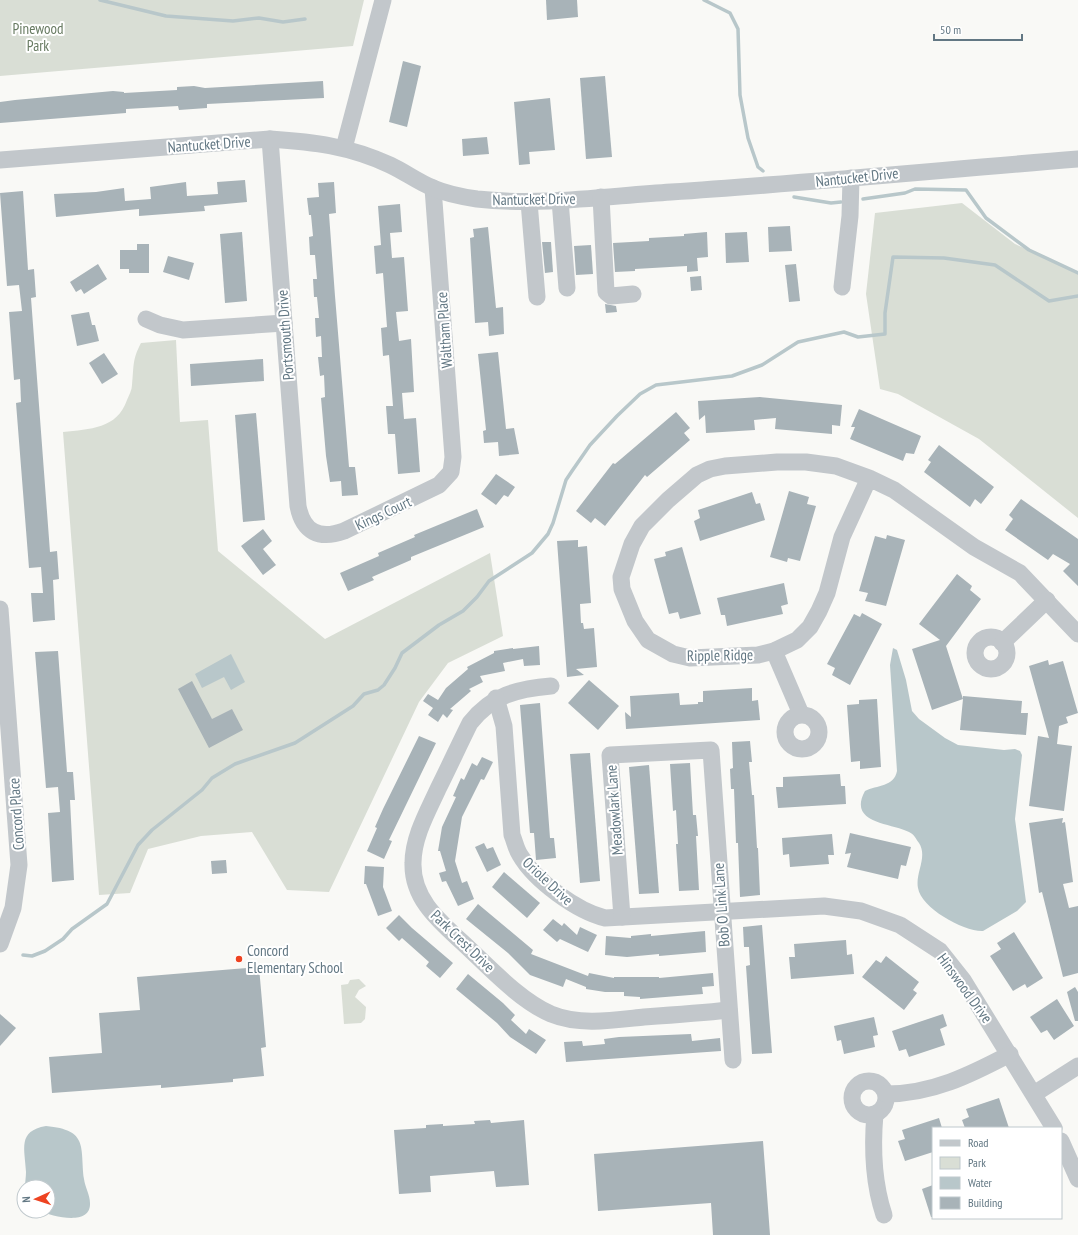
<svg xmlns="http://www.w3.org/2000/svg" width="1078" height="1235" font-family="'PT Sans Narrow',sans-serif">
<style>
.green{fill:#d9ded5}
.water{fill:#b8c7ca}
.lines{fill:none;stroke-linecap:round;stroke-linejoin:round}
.stream{stroke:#b8c7ca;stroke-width:3.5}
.building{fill:#a8b3b8}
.minor{stroke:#c2c7cb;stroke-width:17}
.poi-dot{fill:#ee4321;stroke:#fff;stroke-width:1.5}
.labels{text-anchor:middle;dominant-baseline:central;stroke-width:4;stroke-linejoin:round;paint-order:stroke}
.park-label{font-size:15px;fill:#677a61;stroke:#fff}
.street-label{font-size:15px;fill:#627783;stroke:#fff}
.poi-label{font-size:15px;fill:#627783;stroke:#fff;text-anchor:start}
</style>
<rect width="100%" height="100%" fill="#f9f9f6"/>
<g class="green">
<path d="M 0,0 L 364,0 L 353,46 L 0,76 Z"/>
<path d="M 962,203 L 1015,244 L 1078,272 L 1078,518 L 979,439 L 898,394 L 880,389 L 866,294 L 875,213 Z"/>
<path d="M 176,340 L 180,422 L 208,420 L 218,551 L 325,639 L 490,553 L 503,636 L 448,663 L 419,702 L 329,892 L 287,890 L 252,832 L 201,836 L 148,849 L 130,893 L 99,895 L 63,432 C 90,429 117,429 127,400 C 129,395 132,390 132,385 C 134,366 132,360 141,343 Z"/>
<path d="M 359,979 L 366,986 L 359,990 L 355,997 L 366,1007 L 365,1019 L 361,1023 L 344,1024 L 341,985 L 348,984 L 350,980 Z"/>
</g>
<g class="water">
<path d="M 893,648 L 897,650 L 906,680 L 912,711 L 919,719 L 945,738 L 958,745 L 1004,750 L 1015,749 L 1020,751 L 1022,755 L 1015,819 L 1026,902 L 1017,911 L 983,931 C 964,932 921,908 918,888 C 915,873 928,857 919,843 C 916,839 914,834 909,832 C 892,823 847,824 865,791 C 877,785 894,787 897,771 L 890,665 Z"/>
<path d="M 231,654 L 245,682 L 231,690 L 224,677 L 202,688 L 195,674 Z"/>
<path d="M 46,1126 C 89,1130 80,1147 84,1179 C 85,1187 90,1195 90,1203 C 91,1227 52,1216 39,1211 L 48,1211 L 48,1187 L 25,1187 C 25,1182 26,1177 26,1172 C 25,1149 17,1131 46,1126 Z"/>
</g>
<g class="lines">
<g class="stream">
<path d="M 100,0 L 166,16 L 233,21 L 259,18 L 283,22 L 305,19"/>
<path d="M 704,0 L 730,13 L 738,29 L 740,95 L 748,138 L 758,167 L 763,171"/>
<path d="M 794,197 L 831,203 L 841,202"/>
<path d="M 863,199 L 905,193 L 915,189 L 966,190 L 986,218 L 1029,250 L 1078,273"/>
<path d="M 23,955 L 32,956 L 45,951 L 63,939 L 72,929 L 107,904 L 138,845 L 152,830 L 202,790 L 212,778 L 235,764 L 295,743 L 353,706 L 364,694 L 378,690 L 384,685 L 395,668 L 402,653 L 439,625 L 463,611 L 477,597 L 489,581 L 532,553 L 548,534 L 553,523 L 566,480 L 572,471 L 590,445 L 617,416 L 640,394 L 656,385 L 732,376 L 762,365 L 798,342 L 844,332 L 858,337 L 885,334 L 885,313 L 893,257 L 944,258 L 995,265 L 1049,301 L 1078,296"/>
</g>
</g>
<g class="building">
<path d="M 546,0 L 577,0 L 578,17 L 547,20 Z"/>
<path d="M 403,61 L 421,66 L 407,127 L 389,122 Z"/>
<path d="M 605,76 L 612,157 L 586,159 L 580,78 Z"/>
<path d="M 323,81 L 324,98 L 207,104 L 207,108 L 179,110 L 178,106 L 126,109 L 126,113 L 0,123 L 0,102 L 15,100 L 113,91 L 124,92 L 124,93 L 177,90 L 177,87 L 194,86 L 205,88 Z"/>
<path d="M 550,98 L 555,150 L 529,152 L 530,164 L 519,165 L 514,102 Z"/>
<path d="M 487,137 L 489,154 L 463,156 L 462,139 Z"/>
<path d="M 245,180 L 247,202 L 204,206 L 205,211 L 139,216 L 139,209 L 56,217 L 54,194 L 96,192 L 124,188 L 125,201 L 151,199 L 150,187 L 186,182 L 187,196 L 218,194 L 217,182 Z"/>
<path d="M 334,182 L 336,213 L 329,214 L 335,296 L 349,467 L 355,467 L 358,495 L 342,496 L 341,481 L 330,482 L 326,456 L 321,398 L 325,397 L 324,375 L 320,376 L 318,357 L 322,357 L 321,336 L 316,337 L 315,318 L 319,318 L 317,297 L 314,297 L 313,279 L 317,279 L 315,255 L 310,255 L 309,237 L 313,236 L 311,215 L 309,215 L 307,198 L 319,197 L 318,183 Z"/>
<path d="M 23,191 L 28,270 L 34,269 L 36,297 L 31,298 L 50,552 L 57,551 L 59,579 L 53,580 L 55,620 L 33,622 L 31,593 L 43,593 L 41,567 L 29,568 L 16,403 L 21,402 L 20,379 L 14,380 L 9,312 L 22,311 L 19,285 L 7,286 L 0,193 Z"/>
<path d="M 400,204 L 402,232 L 390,233 L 392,258 L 404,257 L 408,311 L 396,312 L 399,341 L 411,339 L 414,392 L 402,393 L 404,419 L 416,418 L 420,472 L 398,474 L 395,434 L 388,434 L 386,406 L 393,406 L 389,355 L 383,356 L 381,328 L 387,327 L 383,273 L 376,274 L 374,246 L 381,245 L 378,206 Z"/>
<path d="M 790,226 L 792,251 L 769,252 L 768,227 Z"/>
<path d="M 488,227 L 496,308 L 503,307 L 504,334 L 489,336 L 488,322 L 475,323 L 470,238 L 474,237 L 473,229 Z"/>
<path d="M 242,232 L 247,301 L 225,303 L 220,234 Z"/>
<path d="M 707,232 L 708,257 L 697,258 L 698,271 L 687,272 L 687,266 L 635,269 L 635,271 L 615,272 L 613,243 L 649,241 L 649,238 L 684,236 L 684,234 Z"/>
<path d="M 747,232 L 749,262 L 726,263 L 725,233 Z"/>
<path d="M 542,242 L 551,242 L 553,272 L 545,273 Z"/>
<path d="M 137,244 L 149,244 L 149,273 L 129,273 L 129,269 L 120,269 L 120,250 L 137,250 Z"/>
<path d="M 591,245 L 593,274 L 576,275 L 574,246 Z"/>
<path d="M 168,256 L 194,263 L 189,280 L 163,272 Z"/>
<path d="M 98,264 L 107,279 L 84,294 L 81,289 L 76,292 L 70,282 Z"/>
<path d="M 796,264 L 800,301 L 789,302 L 785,265 Z"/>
<path d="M 701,276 L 702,290 L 691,291 L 690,277 Z"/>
<path d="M 605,304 L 616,306 L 617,312 L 606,313 Z"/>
<path d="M 89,312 L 92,325 L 95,325 L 99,341 L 77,346 L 71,315 Z"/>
<path d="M 498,352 L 506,429 L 514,428 L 519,454 L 499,456 L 498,442 L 484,443 L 483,431 L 486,430 L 478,354 Z"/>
<path d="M 104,353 L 118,374 L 102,384 L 89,363 Z"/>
<path d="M 263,359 L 264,381 L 191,386 L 190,364 Z"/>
<path d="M 760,397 L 842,405 L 840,426 L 832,425 L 832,434 L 775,429 L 776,418 L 754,420 L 755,430 L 706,433 L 705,415 L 699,420 L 698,401 Z"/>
<path d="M 859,409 L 921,436 L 914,454 L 906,453 L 903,461 L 850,439 L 855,427 L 851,427 Z"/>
<path d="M 676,412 L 690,428 L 684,433 L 690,440 L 647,477 L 645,475 L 605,526 L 595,518 L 591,523 L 576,511 L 613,463 L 615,464 Z"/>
<path d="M 256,413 L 265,520 L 243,522 L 235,415 Z"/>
<path d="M 939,445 L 994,487 L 981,504 L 975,499 L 970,507 L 924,472 L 931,462 L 928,460 Z"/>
<path d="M 496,474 L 515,487 L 508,497 L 504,495 L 496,505 L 481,494 Z"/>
<path d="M 789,491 L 809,497 L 807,504 L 816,506 L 800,561 L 788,558 L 787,562 L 770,557 Z"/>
<path d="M 752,492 L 756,504 L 760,503 L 765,520 L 700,541 L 694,521 L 700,518 L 698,510 Z"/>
<path d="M 1021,499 L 1078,539 L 1078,586 L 1063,571 L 1070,564 L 1053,554 L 1048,560 L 1005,530 L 1013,519 L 1009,515 Z"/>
<path d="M 477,509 L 484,527 L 411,557 L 411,560 L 372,577 L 374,580 L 348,591 L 340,573 L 379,556 L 378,553 L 415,537 L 414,535 Z"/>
<path d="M 263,529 L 272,541 L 263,549 L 276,565 L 263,575 L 241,546 Z"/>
<path d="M 887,535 L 905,540 L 886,606 L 865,601 L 868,593 L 859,591 L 875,536 L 886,539 Z"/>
<path d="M 578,540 L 578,547 L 587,546 L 591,603 L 580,604 L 581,623 L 583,623 L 584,629 L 594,628 L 597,667 L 576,669 L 584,675 L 567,677 L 557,541 Z"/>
<path d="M 682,547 L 701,614 L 680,619 L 678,612 L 669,614 L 654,559 L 666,556 L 665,552 Z"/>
<path d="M 957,574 L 972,586 L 970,590 L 981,599 L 946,646 L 963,699 L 963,696 L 1022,701 L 1021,713 L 1028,713 L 1026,735 L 960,730 L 963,699 L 932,710 L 912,649 L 940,640 L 919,624 Z"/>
<path d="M 784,583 L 788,604 L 781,606 L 783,614 L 727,626 L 725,615 L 721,615 L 717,598 Z"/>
<path d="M 862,613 L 882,624 L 850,685 L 832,675 L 835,668 L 827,664 L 854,614 L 860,617 Z"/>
<path d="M 539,646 L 540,665 L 524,666 L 523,659 L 503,663 L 505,671 L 480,676 L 483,682 L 469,689 L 471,691 L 450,709 L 453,710 L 447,718 L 443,714 L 438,722 L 428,715 L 433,708 L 423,701 L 428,694 L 438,700 L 446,688 L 468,669 L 467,667 L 494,653 L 494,651 L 513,648 L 513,649 Z"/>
<path d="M 58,651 L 67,772 L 73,772 L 75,800 L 70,800 L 74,880 L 52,882 L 48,813 L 60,812 L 58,787 L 46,788 L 35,652 Z"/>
<path d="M 1048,660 L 1049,665 L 1063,661 L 1078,713 L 1066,717 L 1068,723 L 1059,726 L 1057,744 L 1072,746 L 1064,811 L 1029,806 L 1038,736 L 1049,738 L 1029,666 Z"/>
<path d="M 589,680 L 619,706 L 598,730 L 568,703 Z"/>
<path d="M 192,681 L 212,719 L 232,709 L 243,730 L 209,748 L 178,689 Z"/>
<path d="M 752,688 L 752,701 L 758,700 L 760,720 L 626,729 L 625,712 L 631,717 L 630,696 L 679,693 L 680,705 L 698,704 L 698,702 L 703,702 L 703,691 Z"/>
<path d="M 877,699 L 881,767 L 860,769 L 860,761 L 851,762 L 847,705 L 859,704 L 859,700 Z"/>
<path d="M 540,703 L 550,838 L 554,838 L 556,858 L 536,860 L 534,833 L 530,833 L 520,705 Z"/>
<path d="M 419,736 L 436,743 L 389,840 L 392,841 L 384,859 L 367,851 L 377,828 L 375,827 L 383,809 Z"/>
<path d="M 750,741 L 752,762 L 749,762 L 752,795 L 754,795 L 757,848 L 758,848 L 760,895 L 740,897 L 738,843 L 736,843 L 734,789 L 731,789 L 730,769 L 733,768 L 732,742 Z"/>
<path d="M 590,753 L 600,881 L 580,883 L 570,754 Z"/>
<path d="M 482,757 L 493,762 L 484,780 L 481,779 L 462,817 L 455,861 L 462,883 L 467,881 L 474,899 L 458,906 L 446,881 L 442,882 L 439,873 L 446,871 L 440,851 L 438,851 L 442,827 L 456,797 L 453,796 L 461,778 L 464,780 L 472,763 L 477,766 Z"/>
<path d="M 690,763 L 693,815 L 696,815 L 698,836 L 696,836 L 699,890 L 679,891 L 676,844 L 678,844 L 676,810 L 673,811 L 670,764 Z"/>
<path d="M 649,765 L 659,893 L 639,894 L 629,767 Z"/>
<path d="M 840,774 L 841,786 L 845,786 L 846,804 L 778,808 L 776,787 L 783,787 L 783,777 Z"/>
<path d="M 1063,818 L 1062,823 L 1065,822 L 1073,882 L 1063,884 L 1069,908 L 1078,906 L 1078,973 L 1063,977 L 1042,892 L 1039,893 L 1029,823 Z"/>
<path d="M 850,833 L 911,847 L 906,866 L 901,865 L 898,879 L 847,867 L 851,853 L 845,854 Z"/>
<path d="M 832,834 L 834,855 L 828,855 L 829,864 L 790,867 L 789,854 L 783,855 L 782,838 Z"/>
<path d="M 484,843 L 487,849 L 493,847 L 501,865 L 487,872 L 475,847 Z"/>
<path d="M 226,860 L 227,873 L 212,874 L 211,861 Z"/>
<path d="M 365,866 L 384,867 L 383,887 L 392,911 L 378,916 L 366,884 L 364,884 Z"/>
<path d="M 504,872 L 540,903 L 527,918 L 492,887 Z"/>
<path d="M 478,904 L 533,950 L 531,954 L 588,976 L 589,973 L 614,978 L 614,977 L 659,977 L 659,978 L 713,973 L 714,986 L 702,987 L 703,994 L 640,999 L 640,997 L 624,996 L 624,992 L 605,992 L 586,989 L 586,987 L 566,979 L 563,987 L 530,975 L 508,953 L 466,919 Z"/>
<path d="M 399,915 L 412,928 L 453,963 L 440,978 L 426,966 L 429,962 L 402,938 L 399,941 L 386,928 Z"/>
<path d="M 553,919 L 562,926 L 564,923 L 577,935 L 580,927 L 597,935 L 588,952 L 560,939 L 557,942 L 543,930 Z"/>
<path d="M 762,925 L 772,1053 L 752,1054 L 746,966 L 750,965 L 749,947 L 744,947 L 743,927 Z"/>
<path d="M 705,931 L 706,952 L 659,956 L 659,954 L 627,957 L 605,955 L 606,936 L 631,938 L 631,936 L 651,934 L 651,936 Z"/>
<path d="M 1014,932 L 1043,978 L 1027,988 L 1025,984 L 1013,991 L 990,956 L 1001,949 L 997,943 Z"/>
<path d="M 846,940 L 847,955 L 852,954 L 854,974 L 791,979 L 789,957 L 795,957 L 794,944 Z"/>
<path d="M 886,956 L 919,982 L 913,990 L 917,993 L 904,1010 L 862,977 L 876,960 L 881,963 Z"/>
<path d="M 259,967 L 266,1047 L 261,1048 L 264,1076 L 233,1079 L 233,1082 L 161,1088 L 161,1085 L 52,1093 L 49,1057 L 102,1053 L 99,1013 L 140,1010 L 137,977 Z"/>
<path d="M 468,974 L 503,1003 L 515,1015 L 511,1020 L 526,1034 L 529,1029 L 546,1040 L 536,1054 L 510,1037 L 497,1023 L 456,989 Z"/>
<path d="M 1075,987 L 1078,992 L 1078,1021 L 1075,1021 L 1067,992 Z"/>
<path d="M 1057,999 L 1074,1026 L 1054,1040 L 1047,1030 L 1041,1033 L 1030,1017 Z"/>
<path d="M 0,1014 L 16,1028 L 0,1046 Z"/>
<path d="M 943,1014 L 947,1026 L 940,1029 L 945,1045 L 909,1057 L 906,1049 L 899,1051 L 892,1031 Z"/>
<path d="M 874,1017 L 878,1035 L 873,1036 L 875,1047 L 844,1054 L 841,1040 L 837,1041 L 834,1026 Z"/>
<path d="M 691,1034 L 692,1041 L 720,1038 L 721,1051 L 566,1062 L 564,1042 L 582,1041 L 583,1046 L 605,1044 L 604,1039 L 619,1037 Z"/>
<path d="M 999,1098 L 1009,1128 L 965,1128 L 962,1120 L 969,1117 L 966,1109 Z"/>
<path d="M 939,1118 L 942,1128 L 933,1128 L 933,1152 L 905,1161 L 898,1141 L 905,1139 L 902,1130 Z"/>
<path d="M 490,1120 L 491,1123 L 524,1120 L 529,1185 L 496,1187 L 494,1171 L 430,1176 L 431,1192 L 399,1194 L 394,1130 L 426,1128 L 426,1125 L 443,1124 L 443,1126 L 475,1124 L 474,1121 Z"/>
<path d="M 763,1141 L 770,1235 L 713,1235 L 711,1203 L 598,1211 L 594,1154 Z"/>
<path d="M 933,1185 L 933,1217 L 931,1217 L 922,1189 Z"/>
</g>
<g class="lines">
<g class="minor">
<path d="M 270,139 L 298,506 C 303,532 319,540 344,531 L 439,485 L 451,472 L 453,457 L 433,188"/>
<path d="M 344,148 L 383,0"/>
<path d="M 0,160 L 270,139 C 314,142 349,146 390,165 C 405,172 418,182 433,188 C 447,194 463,197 477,199 C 541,206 607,196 671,192 C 807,183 942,170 1078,159"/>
<path d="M 601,197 L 606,292 L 611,296 L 633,294"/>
<path d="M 560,200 L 567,288"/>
<path d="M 529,202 L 537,297"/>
<path d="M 842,287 L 850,216 L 851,178"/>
<path d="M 146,319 L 160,325 L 183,330 L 284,323"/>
<path d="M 869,478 L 842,537 L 827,593 L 819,611 L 810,627 L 797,640 L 774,651 L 758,655 L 690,658 L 673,654 L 648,640 L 635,621 L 622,589 L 621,577 L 632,544 L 642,526 L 668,500 L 697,475 L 710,469 L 725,466 L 777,462 L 806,462 L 836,466 L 869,478 L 894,490 L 974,547 L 1020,573 L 1078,634"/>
<path d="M 0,609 L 19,865 L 13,908 L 0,944"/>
<circle cx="991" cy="653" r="16"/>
<path d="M 1002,643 L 1047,600"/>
<path d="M 774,651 L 801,714"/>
<path d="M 551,686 C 517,689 492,695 470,723 C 459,745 449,767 438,789 C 428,811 413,837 413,863 C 412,898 438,920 462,942 C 488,966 519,1000 551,1014 C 580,1026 615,1020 644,1017 C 673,1015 701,1013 729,1010"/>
<path d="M 496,698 L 504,726 L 512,835 C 515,842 516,849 520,855 C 535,881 577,911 605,918 L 824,906 L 861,911 L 900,925 L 940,951 L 963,980 L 1054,1128"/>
<circle cx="802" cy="732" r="17"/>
<path d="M 622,917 L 610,755 L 711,750 L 733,1060"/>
<circle cx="869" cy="1098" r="17"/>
<path d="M 886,1094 C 932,1094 970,1075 1010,1054"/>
<path d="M 1034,1094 L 1078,1066"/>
<path d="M 875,1114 C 872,1148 873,1182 884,1215"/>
<path d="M 1061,1141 L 1078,1179"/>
</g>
</g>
<circle class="poi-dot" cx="239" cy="959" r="4"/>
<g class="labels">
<g class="park-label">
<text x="38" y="28">Pinewood<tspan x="38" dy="17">Park</tspan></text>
</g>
<g class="street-label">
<text transform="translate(209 144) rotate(-4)">Nantucket Drive</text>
<text transform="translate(857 177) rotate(-6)">Nantucket Drive</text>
<text transform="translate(534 199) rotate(-1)">Nantucket Drive</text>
<text transform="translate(444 330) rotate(-94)">Waltham Place</text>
<text transform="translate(285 335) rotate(-94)">Portsmouth Drive</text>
<text transform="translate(383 513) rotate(-25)">Kings Court</text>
<text transform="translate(720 655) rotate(-1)">Ripple Ridge</text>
<text transform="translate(614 810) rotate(-94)">Meadowlark Lane</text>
<text transform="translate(16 814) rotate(-94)">Concord Place</text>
<text transform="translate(548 881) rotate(43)">Oriole Drive</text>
<text transform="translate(721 905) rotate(-94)">Bob O Link Lane</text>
<text transform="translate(463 941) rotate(44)">Park Crest Drive</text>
<text transform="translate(965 988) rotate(54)">Hinswood Drive</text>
</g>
<g class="poi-label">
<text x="247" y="950">Concord<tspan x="247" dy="17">Elementary School</tspan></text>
</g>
</g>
<rect x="932" y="1127" width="130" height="92" fill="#ffffff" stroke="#c0c9cd"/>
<rect x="940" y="1140" width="20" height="6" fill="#c2c7cb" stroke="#c0c9cd"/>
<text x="968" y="1147" font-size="12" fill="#627783">Road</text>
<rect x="940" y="1157" width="20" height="12" fill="#d9ded5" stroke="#c0c9cd"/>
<text x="968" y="1167" font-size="12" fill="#627783">Park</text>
<rect x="940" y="1177" width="20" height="12" fill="#b8c7ca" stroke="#c0c9cd"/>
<text x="968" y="1187" font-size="12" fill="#627783">Water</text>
<rect x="940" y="1197" width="20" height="12" fill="#a8b3b8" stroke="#c0c9cd"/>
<text x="968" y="1207" font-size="12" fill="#627783">Building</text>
<g transform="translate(36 1199) rotate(267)"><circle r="19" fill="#ffffff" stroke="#c0c9cd"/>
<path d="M0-3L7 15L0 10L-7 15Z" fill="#ee4321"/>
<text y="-6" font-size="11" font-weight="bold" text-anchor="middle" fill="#627783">N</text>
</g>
<path d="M934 34v6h88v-6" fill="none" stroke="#627783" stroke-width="2"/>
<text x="940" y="34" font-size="12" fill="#627783" stroke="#ffffff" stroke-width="3" paint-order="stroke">50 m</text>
</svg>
